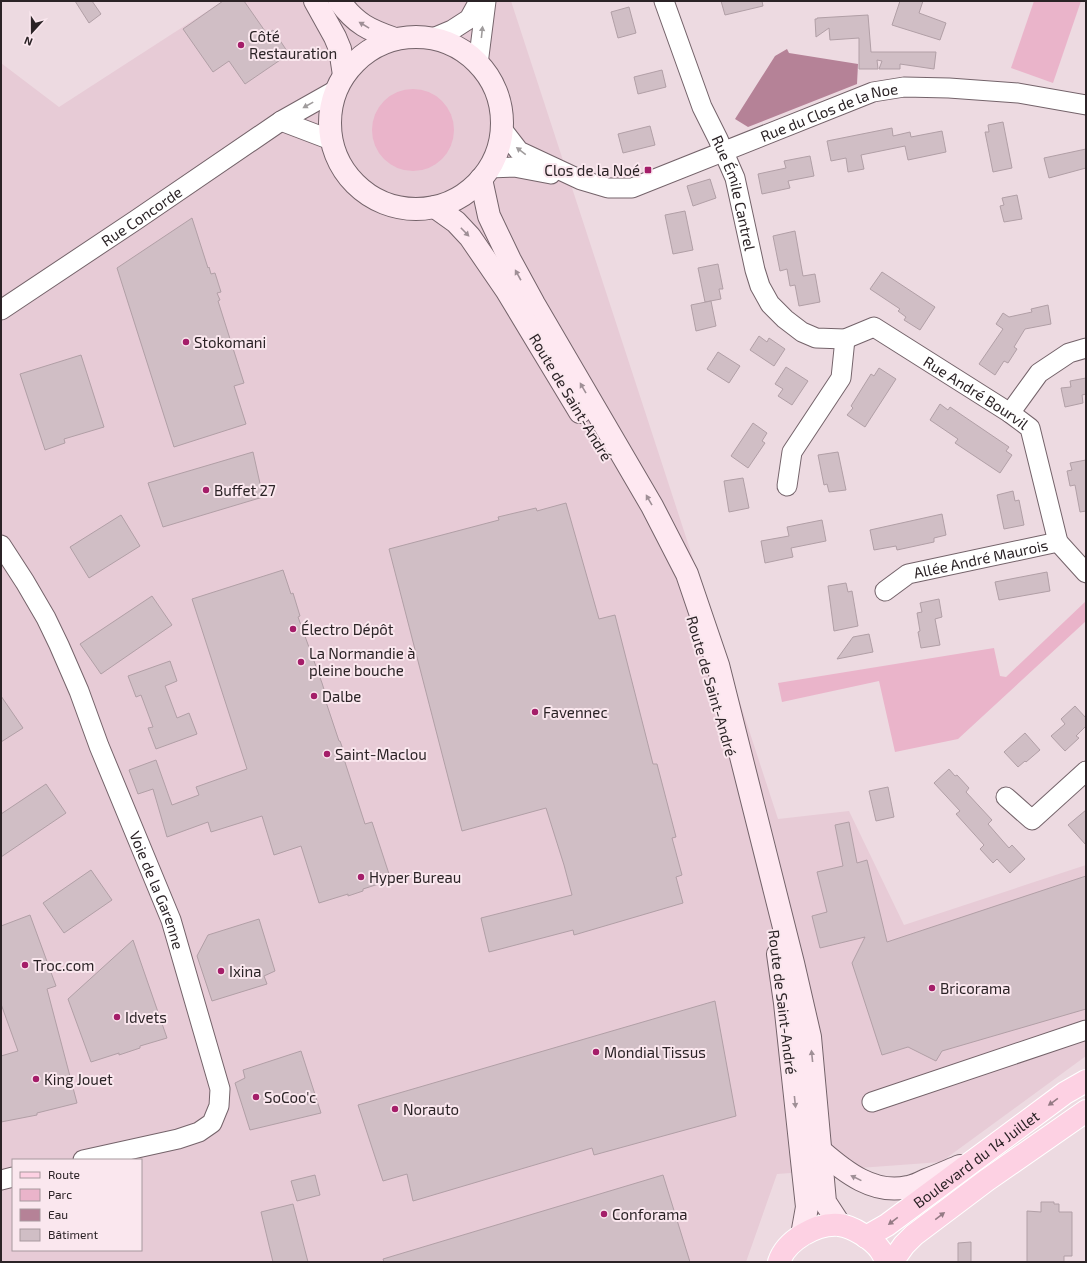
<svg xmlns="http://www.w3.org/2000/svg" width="1087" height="1263" font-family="'Exo 2',sans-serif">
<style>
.built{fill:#e7cbd6;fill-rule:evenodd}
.green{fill:#eab4ca}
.water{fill:#b58297}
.building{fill:#d0bec5;stroke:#b19fa6}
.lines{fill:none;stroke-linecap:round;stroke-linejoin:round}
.street-casing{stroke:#74636a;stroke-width:21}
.secondary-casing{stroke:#74636a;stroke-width:24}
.primary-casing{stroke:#fff;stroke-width:24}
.street{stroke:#fff;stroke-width:19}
.secondary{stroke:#fee8f1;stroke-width:22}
.primary{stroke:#fdd1e3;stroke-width:22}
.oneway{fill:#9f8f96}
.oneway2{fill:#a09c9d}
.oneway3{fill:#947a84}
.poi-dot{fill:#a41e69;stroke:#fae7ee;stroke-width:1.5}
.labels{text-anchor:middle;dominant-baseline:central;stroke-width:4;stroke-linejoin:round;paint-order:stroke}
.poi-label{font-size:15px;fill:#2b2326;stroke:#fae7ee;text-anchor:start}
.street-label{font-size:15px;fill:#2b2326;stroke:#fae7ee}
</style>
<rect width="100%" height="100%" fill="#eddae1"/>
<path class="built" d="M 223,1 L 511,1 L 778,819 L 849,811 L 904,925 L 1086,865 L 1086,1056 L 941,1162 L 777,1174 L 746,1262 L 1,1262 L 1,63 L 59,107 ZM 13,1160 L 141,1160 L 141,1250 L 13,1250 Z"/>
<g class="green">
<path d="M 1034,1 L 1081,1 L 1053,83 L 1011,68 Z"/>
<circle cx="413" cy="130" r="41"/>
<path d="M 1086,601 L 1086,621 L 958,739 L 895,752 L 879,681 L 782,702 L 778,683 L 994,648 L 1000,676 L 1006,677 Z"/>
</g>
<path class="water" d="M 787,49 L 789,53 L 858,64 L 857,84 L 748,127 L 735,119 L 775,56 Z"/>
<g class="building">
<path d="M 75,1 L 92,1 L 101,14 L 89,23 Z"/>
<path d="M 223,1 L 244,1 L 267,34 L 273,30 L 289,54 L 245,84 L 229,61 L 213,72 L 183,29 Z"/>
<path d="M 721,1 L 762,1 L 763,6 L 725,15 Z"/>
<path d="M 900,1 L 923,1 L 919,13 L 946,23 L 940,40 L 892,25 Z"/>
<path d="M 629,7 L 636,33 L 618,38 L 611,12 Z"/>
<path d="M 868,15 L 871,52 L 936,52 L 934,69 L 900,64 L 900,69 L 879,69 L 882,61 L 877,60 L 878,69 L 859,69 L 859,38 L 830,40 L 829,28 L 816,37 L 815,19 L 817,19 L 817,18 Z"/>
<path d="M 662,70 L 666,87 L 638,94 L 634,77 Z"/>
<path d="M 1003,122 L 1012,168 L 993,172 L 985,132 L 989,132 L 988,125 Z"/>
<path d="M 650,126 L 655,145 L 623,153 L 618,134 Z"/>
<path d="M 892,128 L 893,136 L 910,132 L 911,137 L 942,131 L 946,152 L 908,160 L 905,146 L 861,155 L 864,169 L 848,172 L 846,158 L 831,161 L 827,141 Z"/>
<path d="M 1086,149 L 1086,168 L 1049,178 L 1044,158 Z"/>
<path d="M 810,156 L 814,176 L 788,181 L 790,188 L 762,194 L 758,174 L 786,168 L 784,161 Z"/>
<path d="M 710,179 L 716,198 L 693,206 L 687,186 Z"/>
<path d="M 1017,195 L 1022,219 L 1004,222 L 1000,206 L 1004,205 L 1002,198 Z"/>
<path d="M 685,211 L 693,250 L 673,254 L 665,215 Z"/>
<path d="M 192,218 L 208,268 L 209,267 L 211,274 L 215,273 L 221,292 L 217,293 L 220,300 L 218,301 L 244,383 L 234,386 L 246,424 L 174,447 L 117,268 Z"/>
<path d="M 795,231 L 803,276 L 815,274 L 820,302 L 799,306 L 795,285 L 790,286 L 787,269 L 780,271 L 773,236 Z"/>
<path d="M 718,264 L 723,289 L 719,289 L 721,299 L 705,302 L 698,268 Z"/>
<path d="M 882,272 L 935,307 L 920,330 L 904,320 L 906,317 L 898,311 L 900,309 L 870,289 Z"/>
<path d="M 711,301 L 716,326 L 696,331 L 691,305 Z"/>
<path d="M 1048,305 L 1051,324 L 1025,329 L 1014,347 L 1017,349 L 1008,363 L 1004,361 L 995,375 L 979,364 L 1003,329 L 996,324 L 1003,313 L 1009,317 L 1032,312 L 1031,309 Z"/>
<path d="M 759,336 L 767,342 L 769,338 L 785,349 L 774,366 L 750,350 Z"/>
<path d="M 718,352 L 740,366 L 729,383 L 707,369 Z"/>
<path d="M 81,355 L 104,427 L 64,439 L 65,443 L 45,450 L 20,374 Z"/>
<path d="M 786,367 L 808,381 L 792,405 L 778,396 L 783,389 L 775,384 Z"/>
<path d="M 879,368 L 896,379 L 865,427 L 847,415 L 853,408 L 851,406 L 871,374 L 874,376 Z"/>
<path d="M 1086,378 L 1086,394 L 1082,395 L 1083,403 L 1065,407 L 1061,388 L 1071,387 L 1070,381 Z"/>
<path d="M 940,404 L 948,410 L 950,407 L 1009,447 L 1006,451 L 1012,455 L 1000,473 L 955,443 L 958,439 L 930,420 Z"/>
<path d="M 753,423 L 767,433 L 762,441 L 765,443 L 748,468 L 731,456 Z"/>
<path d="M 253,452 L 263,497 L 163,527 L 148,483 Z"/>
<path d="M 838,452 L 846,490 L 829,492 L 827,484 L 824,485 L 818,455 Z"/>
<path d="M 1086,460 L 1086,511 L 1080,512 L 1075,485 L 1070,486 L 1067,471 L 1072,470 L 1070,463 Z"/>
<path d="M 743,478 L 749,508 L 729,512 L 724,481 Z"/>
<path d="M 1013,491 L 1015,501 L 1019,500 L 1024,525 L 1004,529 L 997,495 Z"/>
<path d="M 566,503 L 599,619 L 615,615 L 653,764 L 657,764 L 676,837 L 672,838 L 682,875 L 676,877 L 683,903 L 574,935 L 573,930 L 489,952 L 481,918 L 572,895 L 564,865 L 546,808 L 462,831 L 389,549 L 499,520 L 498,517 L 536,508 L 537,511 Z"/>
<path d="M 942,514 L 946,535 L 934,538 L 934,542 L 897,550 L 896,546 L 874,550 L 870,530 Z"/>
<path d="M 121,515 L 140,546 L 89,578 L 70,547 Z"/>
<path d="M 822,520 L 826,541 L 791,548 L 793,557 L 765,563 L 761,541 L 789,536 L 787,527 Z"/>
<path d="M 283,570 L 291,594 L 293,593 L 300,616 L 298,617 L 322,683 L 327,699 L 325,699 L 339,741 L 340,741 L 345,755 L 343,756 L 365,824 L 372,822 L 391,880 L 363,889 L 363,891 L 348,896 L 348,894 L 319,903 L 301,846 L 274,855 L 262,816 L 211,832 L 208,822 L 167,837 L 153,789 L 138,794 L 129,770 L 156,760 L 172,805 L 199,795 L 196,787 L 247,769 L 192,599 Z"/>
<path d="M 1047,572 L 1050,591 L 999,600 L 995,582 Z"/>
<path d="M 846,583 L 848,592 L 852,591 L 858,626 L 834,631 L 828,586 Z"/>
<path d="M 152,596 L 172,625 L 101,674 L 80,644 Z"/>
<path d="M 939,599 L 942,617 L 935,619 L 940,645 L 921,648 L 918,632 L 920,631 L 917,613 L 922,612 L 920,603 Z"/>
<path d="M 869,634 L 873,652 L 837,659 L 853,637 Z"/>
<path d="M 170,661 L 177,681 L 165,686 L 177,718 L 189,713 L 197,734 L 156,749 L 148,728 L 153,727 L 141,695 L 136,697 L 128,676 Z"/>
<path d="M 1,696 L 23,728 L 1,742 Z"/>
<path d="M 1075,706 L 1086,718 L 1086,726 L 1076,736 L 1079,738 L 1065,751 L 1051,736 L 1065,724 L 1061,719 Z"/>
<path d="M 1025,733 L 1040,750 L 1026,762 L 1025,761 L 1018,767 L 1004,752 Z"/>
<path d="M 949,769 L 955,776 L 957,775 L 969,788 L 966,792 L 992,820 L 988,824 L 1009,848 L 1012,845 L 1025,859 L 1010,873 L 997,859 L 993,863 L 980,849 L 984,845 L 956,814 L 960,811 L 934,783 Z"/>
<path d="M 46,784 L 66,813 L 1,857 L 1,814 Z"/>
<path d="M 888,787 L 894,817 L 876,821 L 869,791 Z"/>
<path d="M 1086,810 L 1086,845 L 1068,825 Z"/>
<path d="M 849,822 L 857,863 L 867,860 L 887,942 L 1086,876 L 1086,1009 L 942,1051 L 936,1061 L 908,1047 L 882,1055 L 852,963 L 865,937 L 820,948 L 812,916 L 827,912 L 817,872 L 843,866 L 835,825 Z"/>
<path d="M 91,870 L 112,900 L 64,933 L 43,903 Z"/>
<path d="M 30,915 L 56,986 L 47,989 L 77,1103 L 37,1113 L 37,1115 L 1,1122 L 1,1056 L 18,1051 L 1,1004 L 1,926 Z"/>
<path d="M 259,919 L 275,971 L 264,976 L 267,984 L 212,1001 L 197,956 L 208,935 Z"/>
<path d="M 133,940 L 167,1038 L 140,1046 L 140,1048 L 119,1055 L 119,1053 L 91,1062 L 68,999 Z"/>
<path d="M 715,1001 L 736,1116 L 594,1155 L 592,1148 L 413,1201 L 407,1174 L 383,1181 L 358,1105 Z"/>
<path d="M 301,1051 L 321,1113 L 250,1130 L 235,1083 L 245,1078 L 243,1070 Z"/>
<path d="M 315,1175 L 320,1195 L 297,1201 L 291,1181 Z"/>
<path d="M 663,1175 L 690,1262 L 384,1262 L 383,1259 Z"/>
<path d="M 1041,1202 L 1054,1202 L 1054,1204 L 1059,1204 L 1059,1212 L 1072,1212 L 1072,1256 L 1064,1256 L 1064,1262 L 1027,1262 L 1027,1211 L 1041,1212 Z"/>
<path d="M 293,1204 L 308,1262 L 273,1262 L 261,1212 Z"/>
<path d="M 971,1242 L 971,1262 L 958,1262 L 958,1243 Z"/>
</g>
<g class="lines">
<g class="street-casing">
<g id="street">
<path id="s1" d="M 664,1 L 702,107 L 718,139 L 735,178 L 755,270 L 760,286 L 770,304 L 785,319 L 802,332 L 816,338 L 845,339 L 874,327 L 1010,413 L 1030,428 L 1058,542 L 1086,573"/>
<path d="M 433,38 L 452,30 L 469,19 L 479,1"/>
<path d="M 478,64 L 486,1"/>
<path d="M 281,121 L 331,140"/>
<path id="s2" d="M 502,129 L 519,151 L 581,180 L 608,188 L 632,188 L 873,92 L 904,87 L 949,88 L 1018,93 L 1086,105"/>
<path d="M 489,168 L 514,167 L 551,174"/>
<path id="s3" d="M 1,310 L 136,220 L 281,121 L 336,90"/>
<path d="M 1010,413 L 1039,373 L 1069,353 L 1086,348"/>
<path d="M 787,486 L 792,452 L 841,378 L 845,339"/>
<path id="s4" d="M 1,545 L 25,582 L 46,618 L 59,645 L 79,691 L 99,746 L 171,920 L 220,1089 L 219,1106 L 212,1123 L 199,1132 L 178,1139 L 83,1160"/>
<path id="s5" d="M 885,591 L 908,574 L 1058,542"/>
<path d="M 1006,797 L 1032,820 L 1086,771"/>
<path d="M 872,1102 L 1086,1030"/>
<path d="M 1,1180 L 13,1177"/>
</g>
</g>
<g class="secondary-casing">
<g id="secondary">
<path d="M 315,1 L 335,37 L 340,49 L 344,75"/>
<path d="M 339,1 C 356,24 369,30 395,39"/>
<circle cx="416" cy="123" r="86"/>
<path d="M 481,179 L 489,216 L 510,260 L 534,304 L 652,506 L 687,574 L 718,665 L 793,963 L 810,1037 L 825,1202 L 840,1225"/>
<path d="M 435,207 L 456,222 L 470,237 L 507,291 L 580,412"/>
<path d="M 778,954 L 785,1003 L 807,1207 L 802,1235"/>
<path d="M 821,1151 C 845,1172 874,1195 908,1187 C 914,1186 920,1183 926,1180 C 937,1176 948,1171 960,1166"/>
</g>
</g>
<g class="primary-casing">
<g id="primary">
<path id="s6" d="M 866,1237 L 887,1225 L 1065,1093 L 1086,1081"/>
<path d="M 779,1262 C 786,1240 817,1223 839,1225 C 852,1226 874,1240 881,1251 C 883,1254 885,1258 886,1262"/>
<path d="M 892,1262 L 904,1245 L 914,1235 L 987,1180 L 1086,1111"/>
</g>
</g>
<use href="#street" class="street"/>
<use href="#secondary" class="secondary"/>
<use href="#primary" class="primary"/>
</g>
<defs><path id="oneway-solid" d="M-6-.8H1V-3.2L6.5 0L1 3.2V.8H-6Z"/></defs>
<g class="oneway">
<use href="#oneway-solid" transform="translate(364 25) rotate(-149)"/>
<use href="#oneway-solid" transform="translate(465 232) rotate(46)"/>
<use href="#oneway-solid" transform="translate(518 275) rotate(-119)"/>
<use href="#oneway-solid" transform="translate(583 388) rotate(-120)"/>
<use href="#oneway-solid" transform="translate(649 500) rotate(-120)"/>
<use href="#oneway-solid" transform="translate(812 1056) rotate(-96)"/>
<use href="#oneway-solid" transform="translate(795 1102) rotate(84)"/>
<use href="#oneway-solid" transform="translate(856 1178) rotate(-154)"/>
</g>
<g class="oneway2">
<use href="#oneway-solid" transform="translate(482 32) rotate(-84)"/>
<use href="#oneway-solid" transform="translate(308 105) rotate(151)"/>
<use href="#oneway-solid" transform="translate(521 151) rotate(-143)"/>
</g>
<g class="oneway3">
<use href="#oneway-solid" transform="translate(1053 1102) rotate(144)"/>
<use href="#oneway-solid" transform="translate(940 1216) rotate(-37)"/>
<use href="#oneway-solid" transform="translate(893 1221) rotate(143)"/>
</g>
<g class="poi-dot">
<circle cx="241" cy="45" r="4"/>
<rect x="644" y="166" width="8" height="8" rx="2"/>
<circle cx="186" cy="342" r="4"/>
<circle cx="206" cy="490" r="4"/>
<circle cx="293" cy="629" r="4"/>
<circle cx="301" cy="662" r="4"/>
<circle cx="314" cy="696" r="4"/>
<circle cx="535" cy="712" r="4"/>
<circle cx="327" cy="754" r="4"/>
<circle cx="361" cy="877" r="4"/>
<circle cx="25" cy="965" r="4"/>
<circle cx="221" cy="971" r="4"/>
<circle cx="932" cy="988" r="4"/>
<circle cx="117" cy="1017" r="4"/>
<circle cx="596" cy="1052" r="4"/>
<circle cx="36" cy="1079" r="4"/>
<circle cx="256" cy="1097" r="4"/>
<circle cx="395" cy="1109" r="4"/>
<circle cx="604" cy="1214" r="4"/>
</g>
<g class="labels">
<g class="poi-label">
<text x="249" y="36">Côté<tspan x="249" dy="17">Restauration</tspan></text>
<text x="640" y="170" text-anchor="end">Clos de la Noé</text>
<text x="194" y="342">Stokomani</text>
<text x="214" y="490">Buffet 27</text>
<text x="301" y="629">Électro Dépôt</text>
<text x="309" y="653">La Normandie à<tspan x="309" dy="17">pleine bouche</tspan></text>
<text x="322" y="696">Dalbe</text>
<text x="543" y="712">Favennec</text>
<text x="335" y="754">Saint-Maclou</text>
<text x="369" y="877">Hyper Bureau</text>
<text x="33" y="965">Troc.com</text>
<text x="229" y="971">Ixina</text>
<text x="940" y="988">Bricorama</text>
<text x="125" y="1017">Idvets</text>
<text x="604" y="1052">Mondial Tissus</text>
<text x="44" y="1079">King Jouet</text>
<text x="264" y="1097">SoCoo'c</text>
<text x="403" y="1109">Norauto</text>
<text x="612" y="1214">Conforama</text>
</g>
<g class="street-label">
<text stroke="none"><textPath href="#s2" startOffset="360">Rue du Clos de la Noe</textPath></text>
<text stroke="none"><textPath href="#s1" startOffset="205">Rue Émile Cantrel</textPath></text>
<text stroke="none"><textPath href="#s3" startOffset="169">Rue Concorde</textPath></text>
<text stroke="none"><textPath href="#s1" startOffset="562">Rue André Bourvil</textPath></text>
<text transform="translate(571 397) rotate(59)">Route de Saint-André</text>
<text stroke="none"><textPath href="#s5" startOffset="103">Allée André Maurois</textPath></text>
<text transform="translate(712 686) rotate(74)">Route de Saint-André</text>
<text stroke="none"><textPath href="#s4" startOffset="380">Voie de la Garenne</textPath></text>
<text transform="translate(783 1002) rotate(83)">Route de Saint-André</text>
<text stroke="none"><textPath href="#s6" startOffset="135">Boulevard du 14 Juillet</textPath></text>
</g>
</g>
<rect width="1087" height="1263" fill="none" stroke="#2b2326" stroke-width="4"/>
<rect x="12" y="1159" width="130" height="92" fill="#fae7ee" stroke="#a7999e"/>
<rect x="20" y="1172" width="20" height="6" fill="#fdd1e3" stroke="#a7999e"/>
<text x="48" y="1179" font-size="12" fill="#2b2326">Route</text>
<rect x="20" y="1189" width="20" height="12" fill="#eab4ca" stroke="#a7999e"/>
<text x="48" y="1199" font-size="12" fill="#2b2326">Parc</text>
<rect x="20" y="1209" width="20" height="12" fill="#b58297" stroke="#a7999e"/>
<text x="48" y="1219" font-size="12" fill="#2b2326">Eau</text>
<rect x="20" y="1229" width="20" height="12" fill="#d0bec5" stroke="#a7999e"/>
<text x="48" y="1239" font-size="12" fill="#2b2326">Bâtiment</text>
<g transform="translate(32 32) rotate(201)" stroke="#fae7ee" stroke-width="3" paint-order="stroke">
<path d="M0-3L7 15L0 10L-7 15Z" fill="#2b2326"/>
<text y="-6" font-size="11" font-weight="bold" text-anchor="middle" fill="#2b2326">N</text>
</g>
</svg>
